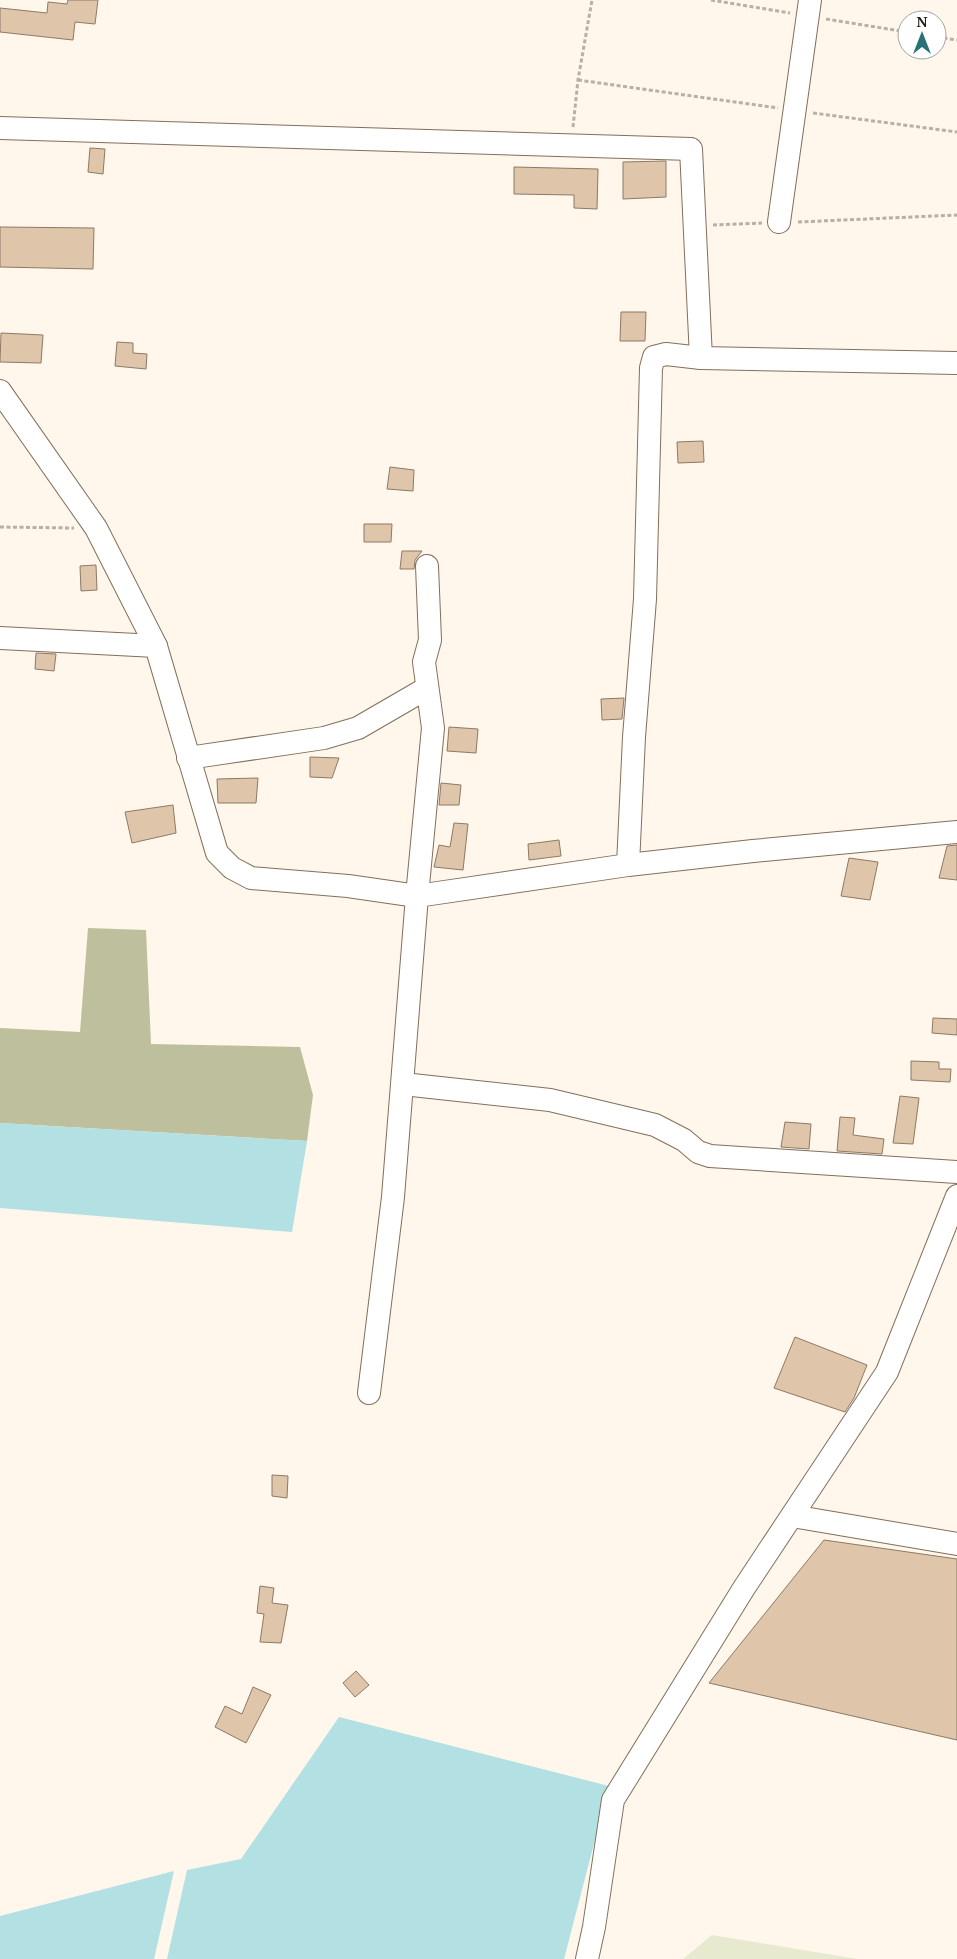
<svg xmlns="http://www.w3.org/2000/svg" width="957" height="1959" font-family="'Noto Serif',serif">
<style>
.green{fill:#e8eacf}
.forest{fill:#bec09d}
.water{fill:#b2e0e3}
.building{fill:#dfc5a9;stroke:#8e7964}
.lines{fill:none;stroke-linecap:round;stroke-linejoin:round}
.minor-casing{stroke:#836f5a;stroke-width:24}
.path{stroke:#b8afa6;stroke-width:3;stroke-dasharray:4 2.5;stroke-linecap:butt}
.minor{stroke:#fff;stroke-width:22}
</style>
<rect width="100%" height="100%" fill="#fff6ec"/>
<path class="green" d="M 712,1935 L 858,1959 L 683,1959 Z"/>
<path class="forest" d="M 88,928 L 146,930 L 151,1044 L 300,1047 L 313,1095 L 307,1141 L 0,1123 L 0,1028 L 80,1032 Z"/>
<g class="water">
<path d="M 0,1123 L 307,1141 L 292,1232 L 0,1208 Z"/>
<path d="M 339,1717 L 609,1786 L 564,1959 L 167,1959 L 187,1870 L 241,1859 Z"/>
<path d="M 174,1871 L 154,1959 L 0,1959 L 0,1916 Z"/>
</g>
<g class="building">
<path d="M 68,0 L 98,0 L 95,24 L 75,22 L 73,40 L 0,32 L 0,8 L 47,13 L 48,2 L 67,4 Z"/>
<path d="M 90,148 L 105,149 L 103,174 L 88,172 Z"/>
<path d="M 666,161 L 666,197 L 623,199 L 623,162 Z"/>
<path d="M 514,167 L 598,169 L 597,209 L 574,208 L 574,195 L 514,194 Z"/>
<path d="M 0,227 L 94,228 L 93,269 L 0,267 Z"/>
<path d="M 621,312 L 646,312 L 645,341 L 620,341 Z"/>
<path d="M 1,333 L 43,335 L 41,363 L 0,362 Z"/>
<path d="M 117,342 L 133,343 L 133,353 L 147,354 L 146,369 L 115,366 Z"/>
<path d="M 703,441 L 704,462 L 678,463 L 677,442 Z"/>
<path d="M 390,467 L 414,470 L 413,491 L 387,489 Z"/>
<path d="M 364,524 L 392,524 L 391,542 L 364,542 Z"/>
<path d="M 402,551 L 422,551 L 415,560 L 414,569 L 400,569 Z"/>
<path d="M 96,565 L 97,590 L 81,591 L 80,566 Z"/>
<path d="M 36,653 L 56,654 L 54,671 L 35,669 Z"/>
<path d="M 624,698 L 622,719 L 602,720 L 601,699 Z"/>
<path d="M 449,727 L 478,729 L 476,753 L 447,751 Z"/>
<path d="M 310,757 L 339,758 L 332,778 L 310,777 Z"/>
<path d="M 258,778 L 256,803 L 218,803 L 217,779 Z"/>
<path d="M 441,783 L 461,785 L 459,805 L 439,805 Z"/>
<path d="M 173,805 L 176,833 L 132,843 L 125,812 Z"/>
<path d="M 454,823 L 468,824 L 463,870 L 434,867 L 439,845 L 450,847 Z"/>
<path d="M 559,840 L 561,856 L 529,860 L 528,844 Z"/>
<path d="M 957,845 L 957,880 L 939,878 L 947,846 Z"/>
<path d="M 849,858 L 878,862 L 870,900 L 841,896 Z"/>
<path d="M 933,1018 L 957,1019 L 957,1035 L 932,1033 Z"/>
<path d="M 911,1061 L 939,1062 L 939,1069 L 951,1069 L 950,1082 L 911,1080 Z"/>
<path d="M 900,1096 L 919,1098 L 913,1144 L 893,1143 Z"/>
<path d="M 840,1117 L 855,1118 L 853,1135 L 884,1139 L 882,1154 L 837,1151 Z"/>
<path d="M 785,1122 L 811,1124 L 809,1149 L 781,1147 Z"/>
<path d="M 795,1337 L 867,1365 L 854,1398 L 845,1412 L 774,1388 Z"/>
<path d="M 272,1475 L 288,1476 L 287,1498 L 272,1496 Z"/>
<path d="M 824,1540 L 957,1559 L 957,1740 L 709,1683 Z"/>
<path d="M 260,1586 L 274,1588 L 272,1603 L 288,1605 L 281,1643 L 260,1642 L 264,1614 L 257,1613 Z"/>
<path d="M 356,1671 L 369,1685 L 355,1697 L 343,1683 Z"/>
<path d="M 253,1687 L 271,1695 L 246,1743 L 215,1727 L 225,1706 L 242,1714 Z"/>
</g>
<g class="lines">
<g class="minor-casing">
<g id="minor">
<path d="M 0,128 L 691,149 L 701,358"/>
<path d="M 779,222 L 810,0"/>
<path d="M 0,391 L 96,528 L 156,646 L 217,853 L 232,868 L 251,878 L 348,886 L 417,896 L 628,865 L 753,851 L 957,832"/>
<path d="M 0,638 L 156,646"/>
<path d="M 188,758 L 324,738 L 358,728 L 427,688"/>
<path d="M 628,865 L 634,737 L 645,599 L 651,368 L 654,357 L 666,354 L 701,358 L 957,363"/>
<path d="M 403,1084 L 550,1100 L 655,1125 L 684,1140 L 698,1152 L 710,1156 L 957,1172"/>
<path d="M 369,1393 L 393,1197 L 417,896 L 433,728 L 424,662 L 430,640 L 427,566"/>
<path d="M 792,1516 L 957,1544"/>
<path d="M 587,1959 L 594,1927 L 613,1800 L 744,1588 L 887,1372 L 957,1196"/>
</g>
</g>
<g class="path">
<path d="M 711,0 L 790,13"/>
<path d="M 826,19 L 907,32"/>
<path d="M 937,37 L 957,40"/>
<path d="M 578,80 L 778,108"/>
<path d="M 813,113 L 957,132"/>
<path d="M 573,127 L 578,80 L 592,0"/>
<path d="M 798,222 L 957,215"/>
<path d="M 713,225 L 762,223"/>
<path d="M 0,527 L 74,528"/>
</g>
<use href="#minor" class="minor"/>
</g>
<g transform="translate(922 35)"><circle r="24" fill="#ffffff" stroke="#a7a4a1"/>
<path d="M0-4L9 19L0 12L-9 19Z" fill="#277276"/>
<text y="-8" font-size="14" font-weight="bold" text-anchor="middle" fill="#241c13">N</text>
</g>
</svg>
